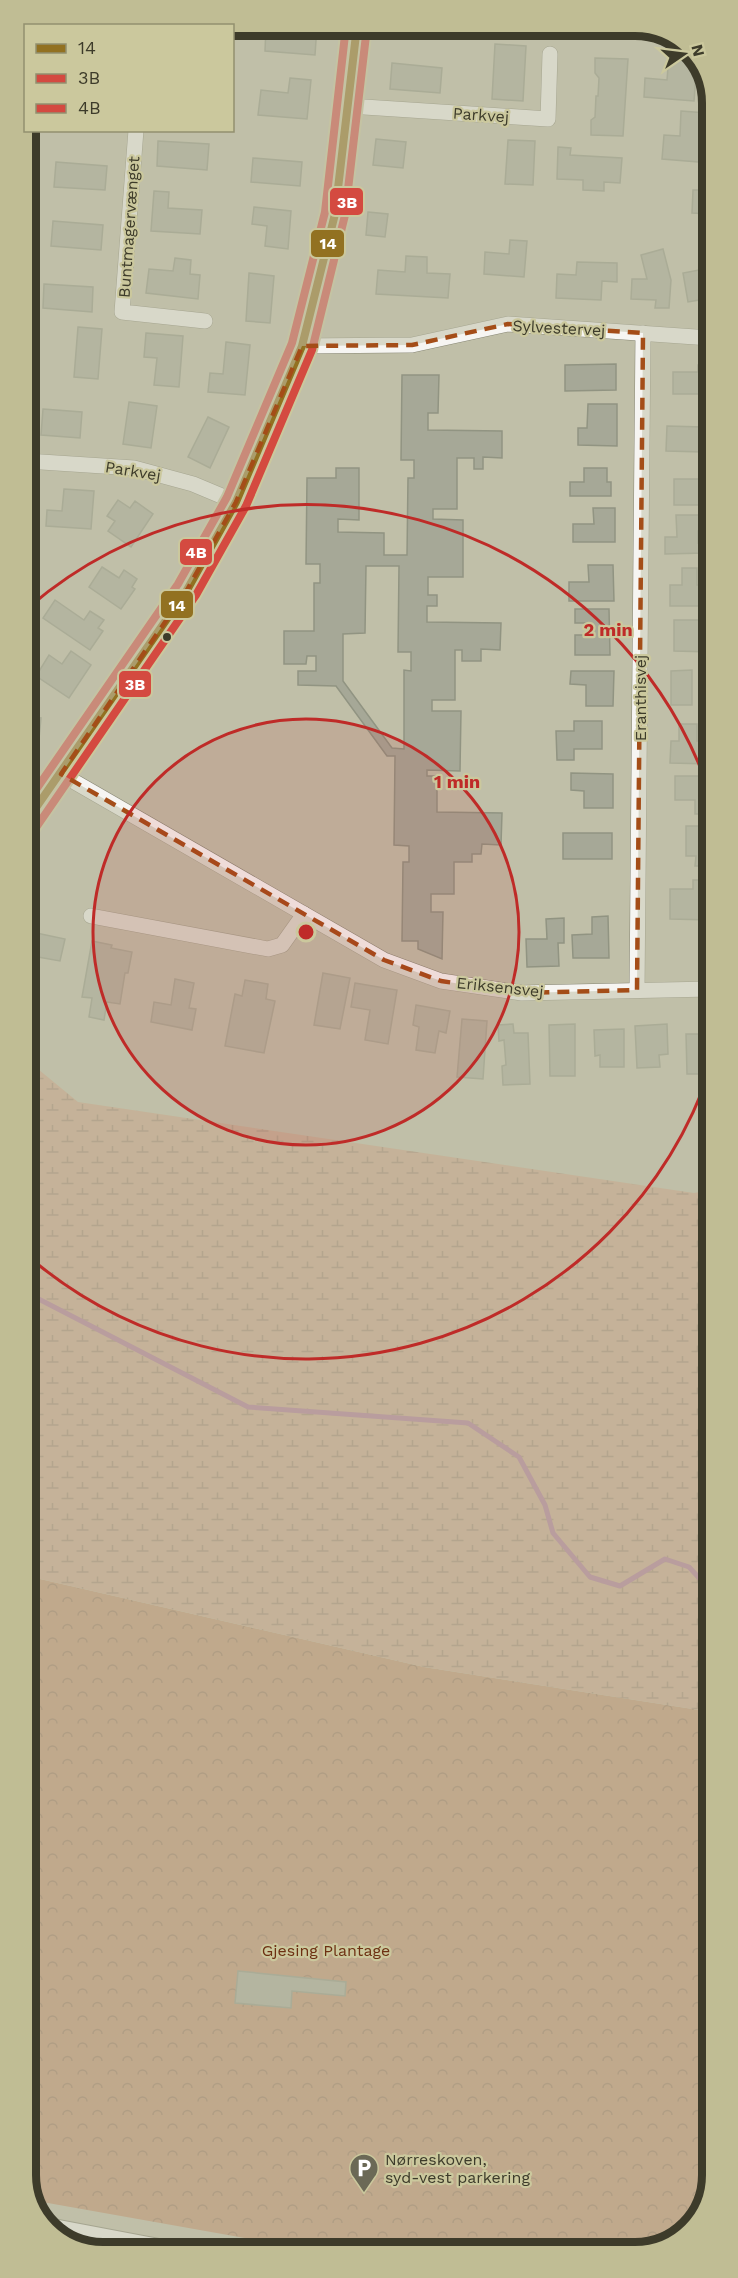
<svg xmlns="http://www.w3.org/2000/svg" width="738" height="2278" font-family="'Work Sans',sans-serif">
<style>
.forest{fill:url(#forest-crowns)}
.wetland{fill:url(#wetland-marsh)}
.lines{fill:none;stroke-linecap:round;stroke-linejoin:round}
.stream{stroke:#b17492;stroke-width:5}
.building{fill:#a6a897;stroke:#919482;stroke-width:1.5;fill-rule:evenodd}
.minor-casing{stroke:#878674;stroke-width:16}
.tertiary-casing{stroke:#878674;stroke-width:20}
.minor{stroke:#f6f5f2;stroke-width:15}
.tertiary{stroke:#f6f5f2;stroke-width:18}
.bus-1-casing{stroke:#cbc89d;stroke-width:12}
.bus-2-casing{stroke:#cbc89d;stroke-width:12}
.bus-3-casing{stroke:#cbc89d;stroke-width:12}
.bus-1{stroke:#927121;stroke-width:8}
.bus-2{stroke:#d44a40;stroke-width:8}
.bus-3{stroke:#d44a40;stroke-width:8}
.marked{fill:none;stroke:#a44d18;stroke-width:4.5;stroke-dasharray:12 8;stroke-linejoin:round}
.ring{fill:none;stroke:#bf2b28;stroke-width:3}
.bus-dot{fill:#3d3b2a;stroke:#cbc89d;stroke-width:2}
.labels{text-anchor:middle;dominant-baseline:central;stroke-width:4.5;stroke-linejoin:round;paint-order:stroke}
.street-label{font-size:16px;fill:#3d3b2a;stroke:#cbc89d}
.park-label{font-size:16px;fill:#6d3012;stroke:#cbc89d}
.poi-label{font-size:16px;fill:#3d3b2a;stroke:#cbc89d;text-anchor:start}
.rim{fill:none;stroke:#3d3b2a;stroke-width:8}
.centre{fill:#bf2b28;stroke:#cbc89d;stroke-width:3}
.ring-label{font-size:18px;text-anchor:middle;font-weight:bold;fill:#bf2b28;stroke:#cbc89d;stroke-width:4.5;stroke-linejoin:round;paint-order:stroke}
.line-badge{stroke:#cbc89d;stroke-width:2}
.badge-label{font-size:16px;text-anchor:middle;font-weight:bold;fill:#fff}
</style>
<defs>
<pattern id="forest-crowns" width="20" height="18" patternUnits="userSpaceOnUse" patternTransform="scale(1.5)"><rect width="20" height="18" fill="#c18e6c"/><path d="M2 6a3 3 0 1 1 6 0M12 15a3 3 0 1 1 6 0" fill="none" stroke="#9e7559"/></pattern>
<pattern id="wetland-marsh" width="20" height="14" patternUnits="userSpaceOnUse" patternTransform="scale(1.5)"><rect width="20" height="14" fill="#cca387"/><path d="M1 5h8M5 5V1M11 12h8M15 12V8" fill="none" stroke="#a7866f"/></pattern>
</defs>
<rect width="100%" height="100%" fill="#c0bfa8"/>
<path class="forest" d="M 27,1576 L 424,1667 L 712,1712 L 712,2176 L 696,2223 L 655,2250 L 317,2251 L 31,2200 L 28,2195 Z"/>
<path class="wetland" d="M 27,1060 L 78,1102 L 694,1193 L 711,1190 L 712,1712 L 424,1667 L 27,1576 Z"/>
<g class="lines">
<path class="stream" d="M 27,1293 L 248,1407 L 468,1423 L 519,1457 L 545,1505 L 553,1533 L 590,1577 L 620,1586 L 665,1559 L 689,1567 L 712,1592"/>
</g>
<g class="building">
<path d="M 266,26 L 300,29 L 301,26 L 317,26 L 315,55 L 265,51 Z"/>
<path d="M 499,26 L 545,26 L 544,30 L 499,30 Z"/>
<path d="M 567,26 L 615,26 L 615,34 L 567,30 Z"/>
<path d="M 670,43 L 686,44 L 697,62 L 694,101 L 644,97 L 645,78 L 667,80 Z"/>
<path d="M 495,44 L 526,46 L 523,101 L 492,99 Z"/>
<path d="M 595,58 L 628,59 L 623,136 L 591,135 L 591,120 L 595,117 L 596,96 L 598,96 L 599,78 L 595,73 Z"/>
<path d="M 392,63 L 442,68 L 440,93 L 390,89 Z"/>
<path d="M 290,78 L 311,80 L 307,119 L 258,115 L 261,90 L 288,93 Z"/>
<path d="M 681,111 L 707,113 L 705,143 L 710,144 L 710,163 L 662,159 L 664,135 L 680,136 Z"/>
<path d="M 376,139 L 406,142 L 403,168 L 373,165 Z"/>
<path d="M 508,140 L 535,141 L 533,185 L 505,184 Z"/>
<path d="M 158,141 L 209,144 L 207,170 L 157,166 Z"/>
<path d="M 558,147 L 571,148 L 570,155 L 622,158 L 620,183 L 604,182 L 604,191 L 583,190 L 583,180 L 557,179 Z"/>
<path d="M 253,158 L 302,162 L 300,186 L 251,182 Z"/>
<path d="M 56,162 L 107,166 L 105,190 L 54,187 Z"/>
<path d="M 708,171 L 710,171 L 710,214 L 692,213 L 693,190 L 707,190 Z"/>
<path d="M 154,191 L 169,192 L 168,208 L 202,210 L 200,234 L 151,231 Z"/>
<path d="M 254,207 L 291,211 L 288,249 L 265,246 L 267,226 L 252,224 Z"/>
<path d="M 368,212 L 388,214 L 385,237 L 366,235 Z"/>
<path d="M 53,221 L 103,225 L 101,250 L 51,246 Z"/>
<path d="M 510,240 L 527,241 L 524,277 L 484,274 L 485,252 L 509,254 Z"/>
<path d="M 663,249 L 671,280 L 669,308 L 655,308 L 656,300 L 631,299 L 632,279 L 647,279 L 641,255 Z"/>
<path d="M 406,256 L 427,257 L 427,273 L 450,274 L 448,298 L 376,294 L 378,270 L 405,272 Z"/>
<path d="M 175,258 L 191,260 L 190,274 L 200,275 L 198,299 L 146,293 L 149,269 L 173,271 Z"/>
<path d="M 577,262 L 617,263 L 617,282 L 602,281 L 601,300 L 556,298 L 557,274 L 576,275 Z"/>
<path d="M 710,268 L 710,294 L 699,296 L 699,300 L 688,302 L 683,273 Z"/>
<path d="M 249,273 L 274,276 L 270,323 L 246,321 Z"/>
<path d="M 44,284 L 93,287 L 92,312 L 43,308 Z"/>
<path d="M 78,327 L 102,329 L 98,379 L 74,377 Z"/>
<path d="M 146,333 L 183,336 L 179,387 L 154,385 L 157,358 L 144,357 Z"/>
<path d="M 226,342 L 250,345 L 245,395 L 208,392 L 210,373 L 223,374 Z"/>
<path d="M 616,364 L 616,390 L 565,391 L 565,365 Z"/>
<path d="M 698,365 L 710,365 L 710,394 L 673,394 L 673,372 L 698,372 Z"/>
<path d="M 402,375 L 439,375 L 438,413 L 428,413 L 428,430 L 502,431 L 502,458 L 483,457 L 483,469 L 474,469 L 474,458 L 457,458 L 457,509 L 433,509 L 433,519 L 463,520 L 463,577 L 428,577 L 428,595 L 437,595 L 437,606 L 427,606 L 427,622 L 501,623 L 500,650 L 481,649 L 481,661 L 462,661 L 462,650 L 455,650 L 455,700 L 432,700 L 432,711 L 461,711 L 460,771 L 427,770 L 427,776 L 437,776 L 437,812 L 502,813 L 501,845 L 482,844 L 481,854 L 472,854 L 472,862 L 454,862 L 454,894 L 431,894 L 431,912 L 443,912 L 442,959 L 418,949 L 418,941 L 402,941 L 403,862 L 409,862 L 409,846 L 394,845 L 395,756 L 387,756 L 336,686 L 298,685 L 298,671 L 316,671 L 316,656 L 307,656 L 306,664 L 284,664 L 284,631 L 314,631 L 314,583 L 320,583 L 320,564 L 306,564 L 307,478 L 336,478 L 336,468 L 359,468 L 359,520 L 338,519 L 338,532 L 384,533 L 384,555 L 407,555 L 408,478 L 414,478 L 414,460 L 401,460 ZM 366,566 L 399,566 L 398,652 L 411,652 L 411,671 L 404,670 L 404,749 L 392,748 L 343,681 L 343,634 L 365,633 Z"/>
<path d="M 129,402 L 157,406 L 151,448 L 123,444 Z"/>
<path d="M 588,404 L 617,404 L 617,446 L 578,445 L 578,428 L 587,428 Z"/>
<path d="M 43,409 L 82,412 L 80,438 L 41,435 Z"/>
<path d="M 208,417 L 229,427 L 210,468 L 188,457 Z"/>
<path d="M 667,426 L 703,427 L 702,452 L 666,451 Z"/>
<path d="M 584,468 L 607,468 L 607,482 L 611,482 L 611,496 L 570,496 L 570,482 L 584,482 Z"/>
<rect x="674" y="479" width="36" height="26"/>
<path d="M 64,489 L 94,491 L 91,529 L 46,526 L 47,510 L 62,511 Z"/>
<path d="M 118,500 L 130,508 L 135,501 L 153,514 L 131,547 L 108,531 L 115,521 L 107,516 Z"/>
<path d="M 593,508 L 615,508 L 615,542 L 573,542 L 573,524 L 594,524 Z"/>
<path d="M 676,515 L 710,515 L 710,531 L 698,531 L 698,543 L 704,542 L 705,553 L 665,554 L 665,537 L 677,537 Z"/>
<path d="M 588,565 L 613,565 L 614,601 L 569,601 L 569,582 L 589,582 Z"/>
<path d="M 102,567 L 119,578 L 124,570 L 137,579 L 132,587 L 135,589 L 121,609 L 89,587 Z"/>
<path d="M 682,568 L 697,568 L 697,585 L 703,585 L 703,606 L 670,606 L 670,585 L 682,585 Z"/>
<path d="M 55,600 L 84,620 L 90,611 L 104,620 L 98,628 L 103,631 L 90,650 L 43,618 Z"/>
<path d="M 575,609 L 609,609 L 610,655 L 575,655 L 575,635 L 590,635 L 589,623 L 575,623 Z"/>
<path d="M 674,620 L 711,620 L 711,652 L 674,651 Z"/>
<path d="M 71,651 L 91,665 L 69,698 L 36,676 L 49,655 L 62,664 Z"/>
<path d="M 692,670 L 692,705 L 671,705 L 671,671 Z"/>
<path d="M 571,671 L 614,671 L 613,706 L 586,706 L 586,685 L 570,684 Z"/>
<path d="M 26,716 L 41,718 L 38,749 L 26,747 Z"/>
<path d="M 574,721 L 602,721 L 602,749 L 574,749 L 574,760 L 557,760 L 556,731 L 574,731 Z"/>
<path d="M 679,724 L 697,724 L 697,741 L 711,741 L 711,764 L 670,763 L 671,741 L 679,741 Z"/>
<path d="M 571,773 L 613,774 L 613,808 L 584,808 L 584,791 L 571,790 Z"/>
<path d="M 675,776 L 711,776 L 711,814 L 695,814 L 695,800 L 675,800 Z"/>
<path d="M 686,826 L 711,826 L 711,866 L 695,866 L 696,856 L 686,856 Z"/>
<rect x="563" y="833" width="49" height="26"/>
<path d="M 693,880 L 711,880 L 711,920 L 670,919 L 670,889 L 693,889 Z"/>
<path d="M 608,916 L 609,958 L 573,958 L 572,935 L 592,934 L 592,917 Z"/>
<path d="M 564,918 L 564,943 L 558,943 L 559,966 L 527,967 L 526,939 L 547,939 L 546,919 Z"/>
<path d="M 27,931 L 65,939 L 60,961 L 27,955 Z"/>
<path d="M 92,941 L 112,945 L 111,948 L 132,952 L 128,973 L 125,973 L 120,1004 L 107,1002 L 104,1020 L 89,1017 L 92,998 L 82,997 Z"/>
<path d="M 323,973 L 350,978 L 340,1029 L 314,1025 Z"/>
<path d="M 175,979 L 194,983 L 189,1008 L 196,1009 L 192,1030 L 151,1022 L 154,1002 L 171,1005 Z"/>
<path d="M 245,980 L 268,984 L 266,999 L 275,1001 L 264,1053 L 225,1046 L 235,994 L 242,996 Z"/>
<path d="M 355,983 L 397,990 L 388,1044 L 365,1040 L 370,1010 L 351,1007 Z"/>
<path d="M 416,1005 L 450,1011 L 446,1033 L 439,1031 L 435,1053 L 416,1050 L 419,1027 L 413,1025 Z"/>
<path d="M 462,1019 L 487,1021 L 483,1079 L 457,1077 Z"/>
<path d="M 513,1024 L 514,1033 L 528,1033 L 530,1084 L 503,1085 L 502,1066 L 506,1065 L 504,1040 L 499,1041 L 498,1025 Z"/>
<path d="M 575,1024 L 575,1076 L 550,1076 L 549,1025 Z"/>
<path d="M 667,1024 L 668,1054 L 659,1055 L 660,1067 L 637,1068 L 635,1026 Z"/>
<path d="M 624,1029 L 624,1067 L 600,1067 L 600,1055 L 595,1056 L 594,1030 Z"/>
<path d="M 686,1034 L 711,1034 L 711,1074 L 687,1074 Z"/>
<path d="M 238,1971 L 346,1982 L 345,1996 L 292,1991 L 291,2008 L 235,2003 Z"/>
</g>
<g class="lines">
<g class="minor-casing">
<g id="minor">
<path d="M 349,106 L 548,119 L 550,54"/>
<path d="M 136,130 L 122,312 L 205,321"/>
<path d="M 302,346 L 412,345 L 508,324 L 710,338"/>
<path d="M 26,461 L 134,468 L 193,484 L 236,502"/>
<path d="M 61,774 L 384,960 L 441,981 L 522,993 L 711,989"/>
<path d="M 91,916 L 268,949 L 282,945 L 304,914"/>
<path d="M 637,990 L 643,333"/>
</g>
</g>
<g class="tertiary-casing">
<g id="tertiary">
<path d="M 26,823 L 187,590 L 236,502 L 302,346 L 335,214 L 357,26"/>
<path d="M 48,2227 L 180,2252"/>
</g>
</g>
<use href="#minor" class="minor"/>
<use href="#tertiary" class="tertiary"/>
<g class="bus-1-casing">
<path id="bus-1" d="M 26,822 L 187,590 L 236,502 L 302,346 L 335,214 L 357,26"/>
</g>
<g class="bus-2-casing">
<path id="bus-2" d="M 35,829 L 196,595 L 246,506 L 312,350 L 345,215 L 367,27"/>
</g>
<g class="bus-3-casing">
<path id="bus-3" d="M 26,804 L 178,584 L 227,497 L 292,343 L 325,212 L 346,26"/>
</g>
<use href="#bus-1" class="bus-1"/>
<use href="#bus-2" class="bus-2"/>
<use href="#bus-3" class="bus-3"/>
</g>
<path d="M0 0H738V2278H0ZM 508,324 L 643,333 L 637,990 L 522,993 L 441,981 L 384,960 L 61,774 L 187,590 L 236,502 L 302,346 L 412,345 Z" fill="#c0bfa8" fill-opacity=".55" fill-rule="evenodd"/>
<path class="marked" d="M 508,324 L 643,333 L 637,990 L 522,993 L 441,981 L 384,960 L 61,774 L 187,590 L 236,502 L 302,346 L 412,345 Z"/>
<circle cx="306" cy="932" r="213" fill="#bf2b28" fill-opacity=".12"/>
<g class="ring">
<circle cx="306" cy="932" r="213"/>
<path d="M711 1067A427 427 0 0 1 29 1257M29 607A427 427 0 0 1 710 793"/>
</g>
<defs>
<g id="parking-pin" transform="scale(1.5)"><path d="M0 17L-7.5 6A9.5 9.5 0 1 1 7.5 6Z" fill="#6b6956" stroke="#cbc89d"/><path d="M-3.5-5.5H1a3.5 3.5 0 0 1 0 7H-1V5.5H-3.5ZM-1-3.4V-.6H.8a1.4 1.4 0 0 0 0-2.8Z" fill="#fff"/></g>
</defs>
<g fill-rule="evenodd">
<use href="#parking-pin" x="364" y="2168"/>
</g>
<circle class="bus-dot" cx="167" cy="637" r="5"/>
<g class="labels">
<g class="street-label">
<text transform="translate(481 115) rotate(4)">Parkvej</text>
<text transform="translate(129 227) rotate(-86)">Buntmagervænget</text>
<text transform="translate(559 328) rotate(3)">Sylvestervej</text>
<text transform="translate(133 471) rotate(9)">Parkvej</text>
<text transform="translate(640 698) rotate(-90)">Eranthisvej</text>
<text transform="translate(500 987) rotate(6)">Eriksensvej</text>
</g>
<g class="park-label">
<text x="326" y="1950">Gjesing Plantage</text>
</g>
<g class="poi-label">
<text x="385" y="2159">Nørreskoven,<tspan x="385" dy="18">syd-vest parkering</tspan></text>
</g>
</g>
<path d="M0 0H738V2278H0ZM103 36H635A67 67 0 0 1 702 103V2175A67 67 0 0 1 635 2242H103A67 67 0 0 1 36 2175V103A67 67 0 0 1 103 36Z" fill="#c0bd94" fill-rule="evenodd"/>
<path class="rim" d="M103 36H635A67 67 0 0 1 702 103V2175A67 67 0 0 1 635 2242H103A67 67 0 0 1 36 2175V103A67 67 0 0 1 103 36Z"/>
<circle cx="306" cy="932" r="9" class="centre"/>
<g class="ring-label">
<text x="608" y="636">2 min</text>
<text x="457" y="788">1 min</text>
</g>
<g class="line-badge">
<rect x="329" y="187" width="35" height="29" rx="6" fill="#d44a40"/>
<rect x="310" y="229" width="35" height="29" rx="6" fill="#927121"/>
<rect x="179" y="538" width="34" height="28" rx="6" fill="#d44a40"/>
<rect x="160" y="590" width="34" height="29" rx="6" fill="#927121"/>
<rect x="118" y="670" width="34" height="28" rx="6" fill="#d44a40"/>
</g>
<g class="badge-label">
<text x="347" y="208">3B</text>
<text x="328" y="249">14</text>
<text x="196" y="558">4B</text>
<text x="177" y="611">14</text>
<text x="135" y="690">3B</text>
</g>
<rect x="24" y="24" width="210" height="108" fill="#cbc89d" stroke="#92906f" stroke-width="1.5"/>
<rect x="36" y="44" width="30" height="9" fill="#927121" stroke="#92906f" stroke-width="1.5"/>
<text x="78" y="54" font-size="18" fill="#3d3b2a">14</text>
<rect x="36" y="74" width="30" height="9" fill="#d44a40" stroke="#92906f" stroke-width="1.5"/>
<text x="78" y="84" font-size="18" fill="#3d3b2a">3B</text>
<rect x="36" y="104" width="30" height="9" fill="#d44a40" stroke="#92906f" stroke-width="1.5"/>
<text x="78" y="114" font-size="18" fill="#3d3b2a">4B</text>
<g transform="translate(684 54) rotate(76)" stroke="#cbc89d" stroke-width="4.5" paint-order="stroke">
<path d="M0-4.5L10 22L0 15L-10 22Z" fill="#3d3b2a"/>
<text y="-9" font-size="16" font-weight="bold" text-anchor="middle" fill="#3d3b2a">N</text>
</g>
</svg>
